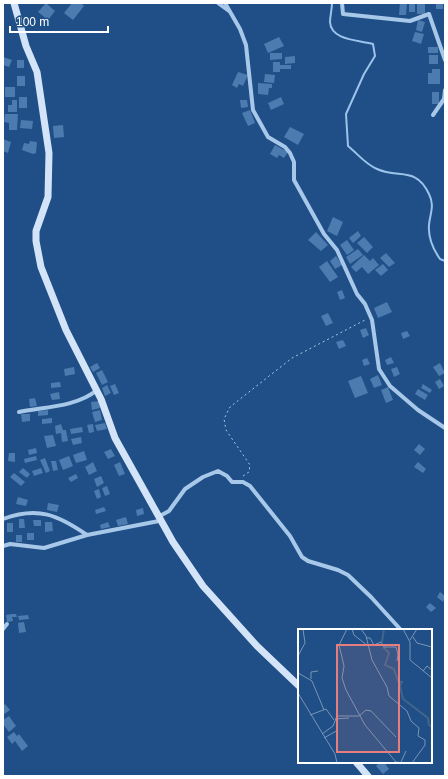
<svg xmlns="http://www.w3.org/2000/svg" width="448" height="779" font-family="Helvetica,sans-serif">
<style>
.lines{fill:none;stroke-linecap:round;stroke-linejoin:round}
.stream{stroke:#9bc3eb;stroke-width:2}
.building{fill:#4c7bb0}
.path{stroke:#a8c8ea;stroke-width:1;stroke-dasharray:2 3;stroke-linecap:butt}
.street{stroke:#a8c8ea;stroke-width:4}
.secondary{stroke:#d3e4f8;stroke-width:7}
.inset-river{fill:none;stroke:#42658c;stroke-width:2}
.inset-road{fill:none;stroke:#7995b6;stroke-width:1}
.view{fill:#e67e7e;fill-opacity:0.15;stroke:#e67e7e;stroke-width:2}
.inset-edge{fill:none;stroke:#fff;stroke-width:2}
</style>
<rect width="100%" height="100%" fill="#1f4f86"/>
<g class="lines">
<path class="stream" d="M 332,3 C 332,10 330,16 330,22 C 331,41 360,40 373,44 L 375,56 L 364,74 L 346,114 L 348,146 C 358,154 365,164 377,169 C 399,179 416,166 429,194 C 435,206 430,213 429,225 C 428,237 433,249 440,259 L 445,261"/>
</g>
<g class="building">
<path d="M 46,3 L 55,11 L 48,20 L 38,12 Z"/>
<path d="M 72,3 L 81,3 L 84,6 L 73,20 L 64,13 Z"/>
<path d="M 400,3 L 407,3 L 406,15 L 399,15 Z"/>
<rect x="409" y="3" width="6" height="9"/>
<rect x="436" y="3" width="7" height="6"/>
<rect x="417" y="4" width="8" height="10"/>
<path d="M 418,20 L 425,22 L 422,32 L 416,30 Z"/>
<path d="M 415,32 L 424,34 L 421,44 L 412,41 Z"/>
<path d="M 279,37 L 284,46 L 268,53 L 264,44 Z"/>
<rect x="428" y="47" width="10" height="6"/>
<path d="M 270,53 L 282,53 L 282,59 L 270,60 Z"/>
<rect x="429" y="55" width="9" height="9"/>
<path d="M 295,56 L 295,63 L 285,64 L 285,57 Z"/>
<path d="M 3,57 L 12,60 L 9,67 L 3,65 Z"/>
<rect x="17" y="60" width="7" height="8"/>
<path d="M 273,62 L 280,62 L 280,65 L 291,65 L 291,69 L 280,69 L 280,72 L 273,72 Z"/>
<path d="M 432,69 L 440,69 L 440,84 L 428,84 L 428,73 L 432,73 Z"/>
<path d="M 238,72 L 248,75 L 243,86 L 239,84 L 237,88 L 232,85 Z"/>
<path d="M 265,74 L 275,75 L 274,83 L 264,82 Z"/>
<rect x="17" y="76" width="8" height="10"/>
<path d="M 258,83 L 272,84 L 272,88 L 269,88 L 268,95 L 258,94 Z"/>
<rect x="5" y="87" width="10" height="10"/>
<rect x="432" y="92" width="7" height="12"/>
<rect x="19" y="97" width="8" height="11"/>
<path d="M 281,97 L 284,104 L 271,110 L 268,103 Z"/>
<path d="M 12,100 L 17,100 L 17,112 L 8,112 L 8,105 L 12,105 Z"/>
<path d="M 240,100 L 247,100 L 248,107 L 241,108 Z"/>
<path d="M 250,110 L 255,123 L 248,126 L 242,113 Z"/>
<path d="M 5,114 L 18,114 L 17,130 L 9,130 L 9,123 L 4,122 Z"/>
<path d="M 21,120 L 33,121 L 32,129 L 20,128 Z"/>
<path d="M 63,125 L 64,137 L 54,138 L 53,126 Z"/>
<path d="M 290,127 L 304,134 L 298,145 L 284,137 Z"/>
<path d="M 3,139 L 11,142 L 8,153 L 3,151 Z"/>
<path d="M 30,141 L 37,142 L 36,153 L 33,154 L 22,150 L 24,143 L 29,144 Z"/>
<path d="M 275,145 L 288,152 L 284,158 L 279,155 L 277,158 L 270,154 Z"/>
<path d="M 333,217 L 343,222 L 337,236 L 327,231 Z"/>
<path d="M 358,231 L 361,236 L 353,243 L 349,238 Z"/>
<path d="M 316,232 L 328,245 L 321,251 L 308,240 Z"/>
<path d="M 364,237 L 373,247 L 367,253 L 357,243 Z"/>
<path d="M 347,240 L 354,250 L 347,255 L 340,245 Z"/>
<path d="M 358,249 L 363,255 L 350,264 L 346,257 Z"/>
<path d="M 386,253 L 395,263 L 389,267 L 380,258 Z"/>
<path d="M 364,255 L 370,261 L 373,258 L 379,265 L 368,274 L 362,267 L 356,272 L 351,267 Z"/>
<path d="M 336,256 L 342,265 L 335,269 L 330,261 Z"/>
<path d="M 327,261 L 338,277 L 330,282 L 319,267 Z"/>
<path d="M 383,264 L 388,270 L 381,276 L 375,270 Z"/>
<path d="M 342,290 L 345,298 L 340,300 L 337,292 Z"/>
<path d="M 387,302 L 392,312 L 378,318 L 374,308 Z"/>
<path d="M 328,313 L 333,323 L 326,326 L 321,316 Z"/>
<path d="M 366,328 L 369,335 L 363,338 L 360,330 Z"/>
<path d="M 407,331 L 410,336 L 403,339 L 401,333 Z"/>
<path d="M 343,340 L 346,346 L 339,349 L 336,342 Z"/>
<path d="M 391,357 L 394,363 L 387,365 L 385,360 Z"/>
<path d="M 367,358 L 370,364 L 364,366 L 362,360 Z"/>
<path d="M 97,363 L 100,368 L 93,372 L 90,367 Z"/>
<path d="M 440,363 L 445,373 L 439,376 L 433,367 Z"/>
<path d="M 74,367 L 75,374 L 65,376 L 64,369 Z"/>
<path d="M 397,367 L 400,374 L 394,377 L 391,369 Z"/>
<path d="M 102,370 L 108,382 L 102,385 L 96,373 Z"/>
<path d="M 378,375 L 382,385 L 374,388 L 370,379 Z"/>
<path d="M 361,376 L 368,393 L 355,398 L 348,381 Z"/>
<path d="M 440,379 L 444,386 L 439,389 L 435,382 Z"/>
<path d="M 60,382 L 61,387 L 51,388 L 51,383 Z"/>
<path d="M 115,384 L 119,393 L 114,395 L 110,386 Z"/>
<path d="M 423,384 L 432,390 L 430,393 L 421,388 Z"/>
<path d="M 107,385 L 111,393 L 105,396 L 102,388 Z"/>
<path d="M 388,387 L 393,400 L 386,403 L 381,390 Z"/>
<path d="M 418,389 L 428,395 L 425,400 L 415,394 Z"/>
<path d="M 59,392 L 60,399 L 52,400 L 50,394 Z"/>
<path d="M 35,398 L 37,406 L 30,407 L 29,399 Z"/>
<path d="M 99,401 L 100,408 L 92,410 L 91,402 Z"/>
<path d="M 48,410 L 48,415 L 38,416 L 38,411 Z"/>
<path d="M 100,410 L 102,420 L 95,422 L 92,412 Z"/>
<path d="M 21,414 L 30,414 L 30,421 L 22,422 Z"/>
<path d="M 52,418 L 52,423 L 42,424 L 42,419 Z"/>
<path d="M 105,423 L 107,429 L 97,431 L 95,425 Z"/>
<path d="M 61,424 L 63,430 L 66,430 L 68,441 L 62,442 L 61,433 L 56,434 L 55,426 Z"/>
<path d="M 93,424 L 94,432 L 89,433 L 87,425 Z"/>
<path d="M 82,427 L 83,432 L 71,434 L 70,429 Z"/>
<path d="M 53,435 L 56,446 L 47,448 L 44,436 Z"/>
<path d="M 81,437 L 82,443 L 73,445 L 71,439 Z"/>
<path d="M 419,444 L 425,449 L 420,455 L 414,450 Z"/>
<path d="M 36,448 L 37,453 L 29,455 L 28,450 Z"/>
<path d="M 111,449 L 115,456 L 108,459 L 104,452 Z"/>
<path d="M 84,451 L 87,460 L 76,463 L 73,455 Z"/>
<path d="M 9,453 L 15,453 L 15,462 L 8,461 Z"/>
<path d="M 36,456 L 37,460 L 25,463 L 24,459 Z"/>
<path d="M 69,456 L 73,466 L 63,470 L 59,460 Z"/>
<path d="M 45,458 L 50,471 L 46,473 L 40,460 Z"/>
<path d="M 51,461 L 56,461 L 58,470 L 53,471 Z"/>
<path d="M 93,462 L 97,471 L 89,475 L 85,467 Z"/>
<path d="M 120,462 L 125,474 L 119,476 L 114,465 Z"/>
<path d="M 418,462 L 426,469 L 423,473 L 414,467 Z"/>
<path d="M 23,468 L 30,474 L 27,478 L 19,472 Z"/>
<path d="M 41,468 L 43,473 L 34,476 L 32,471 Z"/>
<path d="M 14,473 L 25,482 L 21,486 L 10,477 Z"/>
<path d="M 76,474 L 78,478 L 71,482 L 68,478 Z"/>
<path d="M 101,476 L 104,483 L 97,487 L 94,479 Z"/>
<path d="M 107,486 L 110,494 L 105,496 L 102,488 Z"/>
<path d="M 99,489 L 101,497 L 97,499 L 94,491 Z"/>
<path d="M 18,497 L 28,500 L 26,506 L 16,504 Z"/>
<path d="M 48,503 L 59,505 L 57,512 L 47,510 Z"/>
<path d="M 104,507 L 106,511 L 96,514 L 95,510 Z"/>
<path d="M 143,508 L 144,514 L 137,516 L 136,510 Z"/>
<path d="M 126,517 L 128,524 L 118,526 L 116,520 Z"/>
<path d="M 19,519 L 24,519 L 25,528 L 19,528 Z"/>
<path d="M 33,520 L 41,520 L 41,526 L 34,526 Z"/>
<path d="M 45,522 L 52,522 L 53,531 L 45,532 Z"/>
<path d="M 108,522 L 110,527 L 101,529 L 100,525 Z"/>
<rect x="7" y="523" width="6" height="9"/>
<rect x="27" y="533" width="7" height="7"/>
<rect x="16" y="535" width="6" height="7"/>
<path d="M 440,592 L 445,596 L 443,602 L 437,597 Z"/>
<path d="M 430,603 L 436,608 L 431,612 L 426,607 Z"/>
<path d="M 12,614 L 16,614 L 17,617 L 12,617 L 13,621 L 7,622 L 6,615 Z"/>
<path d="M 28,615 L 29,619 L 19,620 L 18,616 Z"/>
<path d="M 24,622 L 26,632 L 19,633 L 18,623 Z"/>
<path d="M 5,704 L 10,710 L 3,715 L 3,706 Z"/>
<path d="M 9,716 L 16,726 L 9,732 L 3,724 L 3,720 Z"/>
<path d="M 14,732 L 17,736 L 19,734 L 28,746 L 22,751 L 15,741 L 12,744 L 7,737 Z"/>
<path d="M 380,762 L 384,762 L 389,769 L 383,774 L 376,766 Z"/>
</g>
<g class="lines">
<path class="path" d="M 243,476 L 249,472 L 250,465 L 226,430 L 224,419 L 230,407 L 292,358 L 367,319"/>
<g class="street">
<path d="M 218,3 L 229,11"/>
<path d="M 225,3 L 240,29 L 246,45 L 253,110 L 268,137 L 285,147 L 290,153 L 294,162 L 294,180 L 324,234 L 337,250 L 357,294 L 365,304 L 372,320 L 379,369 L 390,386 L 418,410 L 445,428"/>
<path d="M 342,3 L 343,14 L 410,21 L 429,14 L 445,60"/>
<path d="M 433,115 L 444,99 L 445,90"/>
<path d="M 19,412 C 43,407 77,407 97,390"/>
<path d="M 158,517 L 169,511 L 185,489 L 203,477 L 218,471 L 227,476 L 232,482 L 243,482 L 250,486 L 290,536 L 302,557 L 308,561 L 338,570 L 348,575 L 371,597 L 401,630"/>
<path d="M 3,519 C 38,506 58,515 87,535 L 159,521"/>
<path d="M 3,546 L 10,544 L 44,548 L 87,535"/>
<path d="M 3,629 L 7,624"/>
</g>
<g class="secondary">
<path d="M 14,3 L 26,46 L 37,72 L 49,153 L 48,197 L 36,231 L 36,241 L 41,267 L 66,330 L 101,399 L 115,438 L 173,542 L 203,586 L 257,646 L 299,686"/>
<path d="M 356,762 L 368,776"/>
</g>
</g>
<g transform="translate(298 629)">
<rect width="134" height="134" fill="#1f4f86"/>
<path class="inset-river" d="M 84,13 L 86,0M 85,18 L 91,24 L 87,36 L 96,40 L 100,52 L 104,53 L 102,57 L 105,70 L 130,89 L 131,96 L 134,98"/>
<path class="inset-road" d="M 49,0 L 41,16 L 46,37 L 44,49 L 48,61 L 67,96 L 98,133 L 106,134M 54,0 L 56,6 L 70,17M 63,0 L 68,7 L 74,31 L 89,58 L 91,67 L 109,82 L 113,92 L 121,99 L 120,107 L 127,111 L 127,116 L 114,134M 105,0 L 112,13 L 112,31 L 134,49M 115,8 L 119,14 L 134,18M 68,9 L 72,9 L 76,16 L 83,13 L 86,18 L 98,18 L 100,25 L 99,32M 112,11 L 119,0M 0,27 L 7,14 L 5,0M 125,42 L 129,37 L 134,41M 0,44 L 14,52 L 26,81M 13,50 L 13,43 L 20,42M 0,64 L 37,125 L 39,134M 12,86 L 28,80 L 36,91M 61,87 L 68,81 L 73,82 L 98,108M 37,90 L 51,89M 24,105 L 35,97 L 39,87 L 61,87M 26,109 L 40,101M 103,133 L 108,122"/>
<path class="view" d="M 39,16 L 101,16 L 101,123 L 39,123 Z"/>
<rect width="134" height="134" class="inset-edge"/>
</g>
<rect width="448" height="779" fill="none" stroke="#ffffff" stroke-width="8"/>
<path d="M10 26v6h98v-6" fill="none" stroke="#ffffff" stroke-width="2"/>
<text x="16" y="26" font-size="12" fill="#ffffff" stroke="#1f4f86" stroke-width="3" paint-order="stroke">100 m</text>
</svg>
